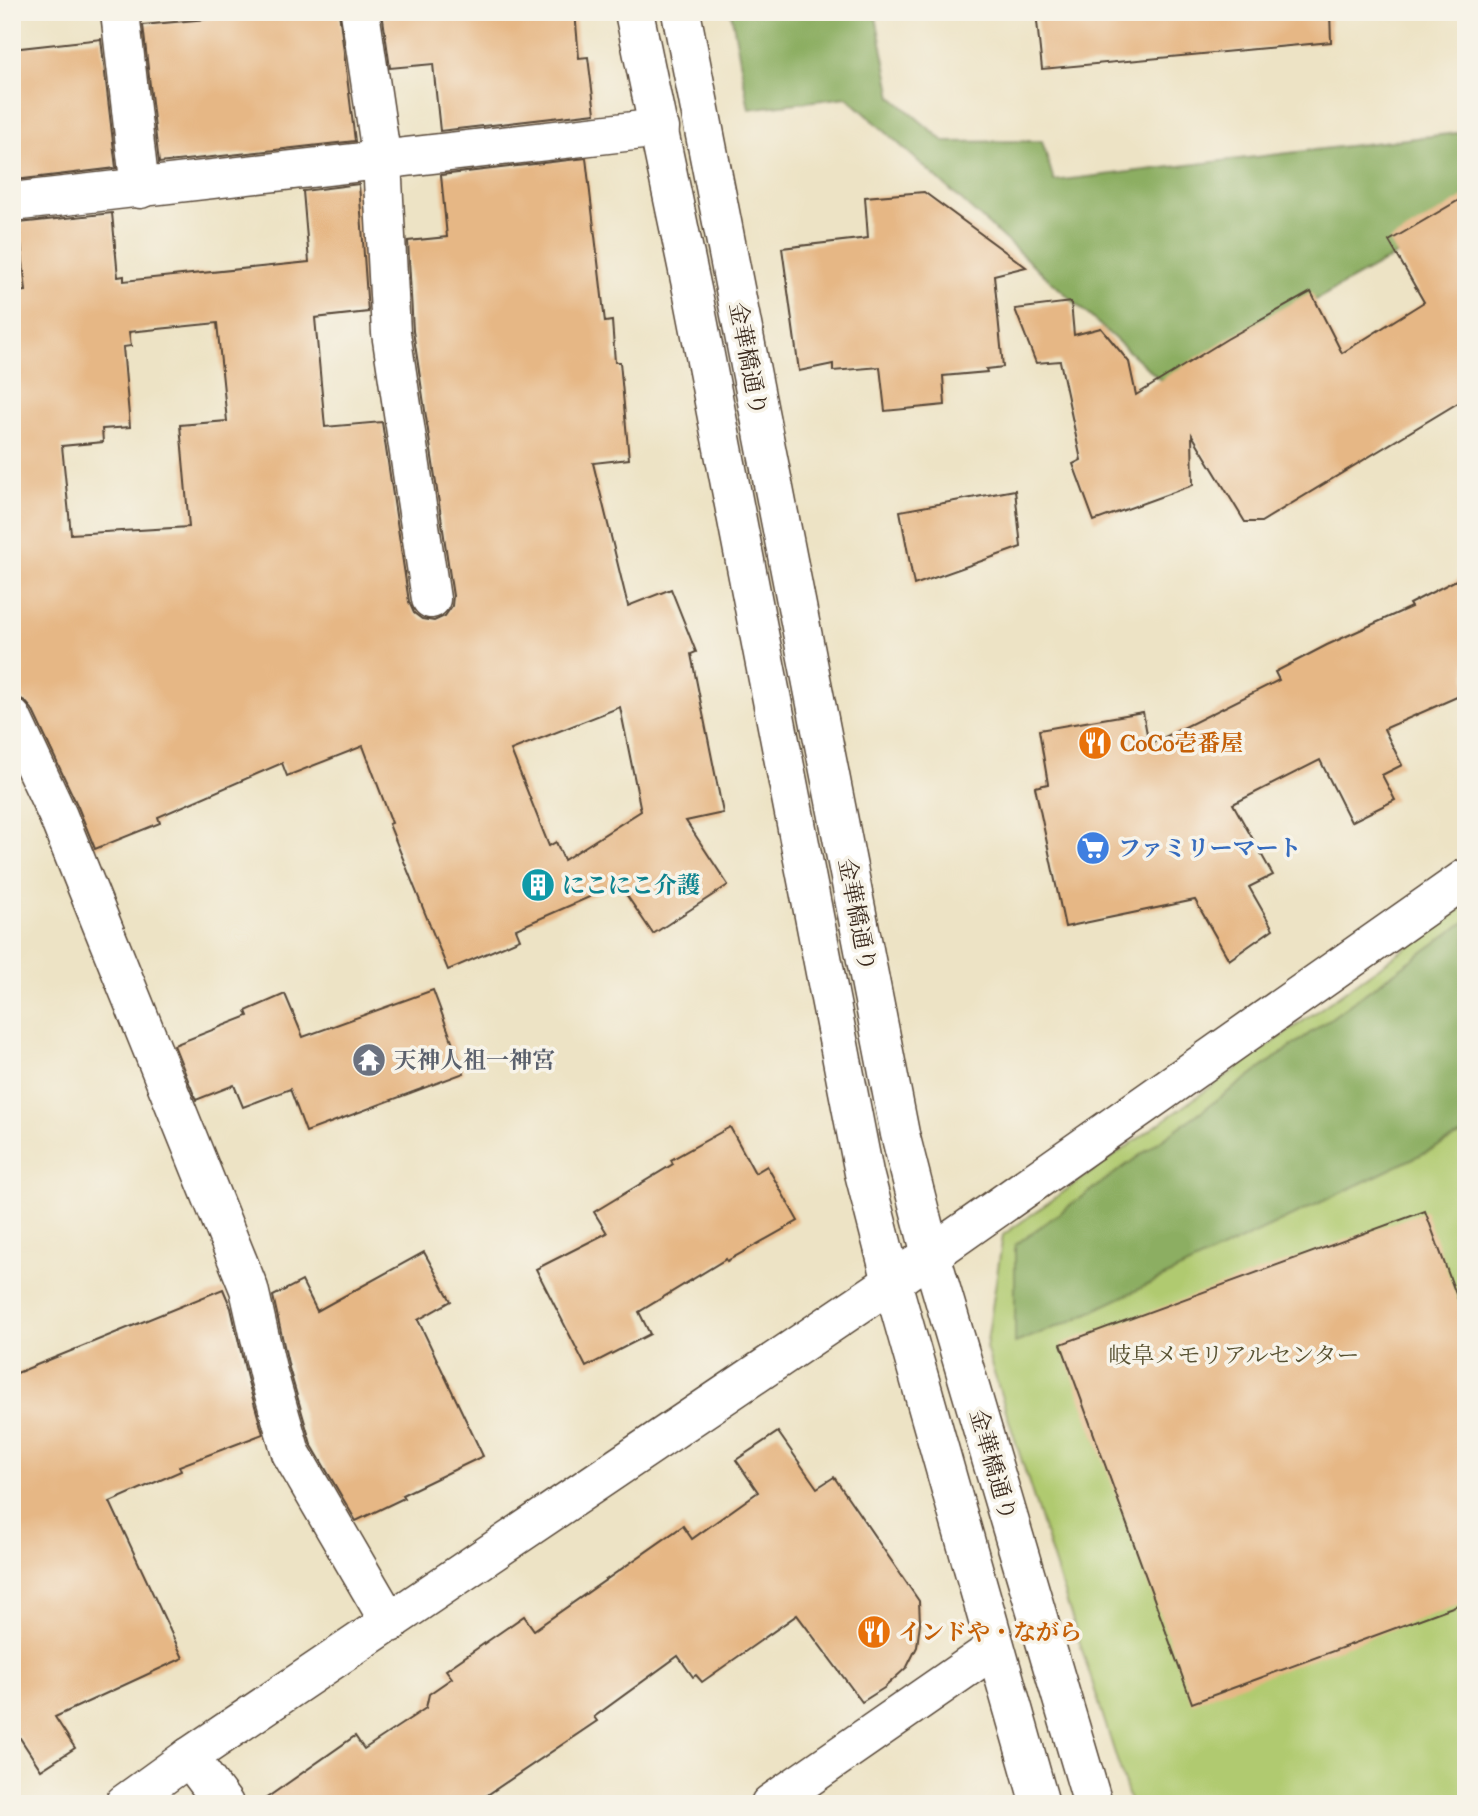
<svg xmlns="http://www.w3.org/2000/svg" width="1478" height="1816" font-family="'IM FELL French Canon','Noto Serif JP',serif">
<style>
.green{fill:#b0ca6f;stroke:#767a46;stroke-width:2}
.forest{fill:#8cae62;stroke:#646c40;stroke-width:2}
.building{fill:#e6b785;fill-rule:evenodd}
.lines{fill:none;stroke-linecap:round;stroke-linejoin:round}
.minor-casing{stroke:#564637;stroke-width:41}
.minor{stroke:#fff;stroke-width:38}
.labels{text-anchor:middle;dominant-baseline:central;stroke-width:7;stroke-linejoin:round;paint-order:stroke}
.street-label{font-size:23px;fill:#3b2a1e;stroke:#f7f3e8}
.food-label{font-size:23px;font-weight:bold;fill:#c56008;stroke:#f7f3e8;text-anchor:start}
.shop-label{font-size:23px;font-weight:bold;fill:#366cbe;stroke:#f7f3e8;text-anchor:start}
.culture-label{font-size:23px;font-weight:bold;fill:#0d838f;stroke:#f7f3e8;text-anchor:start}
.worship-label{font-size:23px;font-weight:bold;fill:#5b616d;stroke:#f7f3e8;text-anchor:start}
.park-label{font-size:23px;fill:#585232;stroke:#f7f3e8}
</style>
<rect width="100%" height="100%" fill="#f7f3e8"/>
<filter id="ink" filterUnits="userSpaceOnUse"><feTurbulence type="fractalNoise" baseFrequency=".0143" numOctaves="2"/><feDisplacementMap in="SourceGraphic" scale="14" xChannelSelector="R" yChannelSelector="G"/><feConvolveMatrix kernelMatrix="1 2 1 2 8 2 1 2 1" color-interpolation-filters="sRGB"/></filter>
<filter id="wash" filterUnits="userSpaceOnUse"><feTurbulence type="fractalNoise" baseFrequency=".00686" numOctaves="4" result="noise"/><feDisplacementMap in="SourceGraphic" scale="28" xChannelSelector="R" yChannelSelector="G"/><feGaussianBlur stdDeviation="1.57" result="paint"/><feColorMatrix in="noise" values="0 0 0 0 0 0 0 0 0 0 0 0 0 0 0 0 0 1.4 0 .05"/><feComposite in="paint" operator="in"/></filter>
<g filter="url(#wash)">
<rect width="100%" height="100%" fill="#ede3c5"/>
<path class="green" d="M 1466,905 L 1466,1804 L 1131,1804 L 986,1348 L 1003,1235 Z"/>
<g class="forest">
<path d="M 731,12 L 875,12 L 892,97 L 945,142 L 1042,141 L 1054,181 L 1466,132 L 1466,216 L 1165,384 L 847,97 L 749,109 Z"/>
<path d="M 1466,921 L 1466,1133 L 1074,1320 L 1015,1343 L 1015,1245 Z"/>
</g>
<g id="blocks">
<g class="building">
<path d="M 238,12 L 339,12 L 355,141 L 159,163 L 143,25 L 238,16 Z"/>
<path d="M 382,12 L 575,12 L 579,58 L 588,57 L 595,113 L 440,131 L 433,64 L 390,68 Z"/>
<path d="M 1036,12 L 1330,12 L 1331,42 L 1042,69 Z"/>
<path d="M 101,39 L 116,168 L 15,180 L 15,176 L 12,177 L 12,49 Z"/>
<path d="M 586,158 L 605,322 L 612,321 L 615,362 L 620,362 L 629,459 L 593,463 L 628,606 L 671,589 L 696,652 L 691,654 L 723,813 L 686,821 L 728,885 L 653,934 L 619,884 L 516,929 L 520,939 L 448,970 L 389,824 L 392,823 L 363,746 L 287,776 L 282,763 L 158,817 L 160,823 L 95,849 L 78,807 L 32,709 L 25,701 L 19,698 L 12,682 L 12,292 L 26,291 L 19,223 L 112,213 L 118,277 L 124,276 L 124,281 L 309,262 L 303,191 L 359,184 L 368,312 L 315,318 L 325,427 L 382,422 L 409,602 L 414,613 L 422,619 L 434,621 L 445,616 L 452,606 L 453,596 L 413,331 L 408,241 L 447,237 L 441,175 ZM 217,323 L 227,421 L 180,425 L 189,527 L 71,534 L 62,446 L 103,442 L 102,429 L 130,427 L 123,347 L 131,346 L 129,332 ZM 620,707 L 641,811 L 564,860 L 556,842 L 549,846 L 511,750 Z"/>
<path d="M 924,192 L 1026,267 L 994,275 L 1003,367 L 986,369 L 987,372 L 943,376 L 945,405 L 885,411 L 880,367 L 833,371 L 833,364 L 799,371 L 782,248 L 868,238 L 865,197 Z"/>
<path d="M 1466,196 L 1466,398 L 1261,522 L 1245,522 L 1192,435 L 1193,485 L 1094,521 L 1073,464 L 1081,460 L 1060,361 L 1036,363 L 1015,309 L 1071,302 L 1074,335 L 1101,328 L 1129,362 L 1136,395 L 1227,339 L 1311,292 L 1342,353 L 1424,302 L 1389,241 Z"/>
<path d="M 1015,490 L 1021,547 L 914,585 L 900,511 Z"/>
<path d="M 1466,575 L 1466,693 L 1384,729 L 1402,765 L 1382,775 L 1395,800 L 1351,822 L 1320,760 L 1233,804 L 1273,875 L 1249,887 L 1273,929 L 1229,960 L 1195,900 L 1065,927 L 1035,787 L 1048,784 L 1039,730 L 1143,712 L 1149,745 L 1279,680 L 1275,672 L 1327,645 L 1411,607 L 1409,604 Z"/>
<path d="M 433,990 L 464,1073 L 306,1132 L 290,1089 L 243,1107 L 234,1085 L 196,1100 L 174,1045 L 248,1016 L 246,1011 L 285,994 L 303,1037 Z"/>
<path d="M 730,1127 L 755,1173 L 767,1166 L 798,1221 L 727,1261 L 726,1259 L 639,1312 L 650,1334 L 586,1367 L 536,1269 L 607,1233 L 594,1212 L 673,1164 L 671,1160 Z"/>
<path d="M 1425,1211 L 1466,1321 L 1466,1602 L 1192,1703 L 1061,1344 Z"/>
<path d="M 424,1252 L 451,1301 L 418,1320 L 483,1456 L 402,1495 L 404,1498 L 356,1521 L 311,1444 L 289,1368 L 273,1296 L 302,1281 L 317,1311 Z"/>
<path d="M 223,1289 L 231,1308 L 247,1378 L 263,1434 L 179,1466 L 181,1471 L 110,1502 L 183,1658 L 55,1717 L 75,1748 L 41,1770 L 18,1735 L 12,1737 L 12,1375 Z"/>
<path d="M 778,1432 L 817,1488 L 834,1477 L 919,1601 L 920,1623 L 917,1647 L 907,1667 L 884,1688 L 862,1702 L 797,1615 L 702,1682 L 696,1675 L 693,1677 L 678,1656 L 594,1717 L 597,1721 L 474,1804 L 258,1804 L 355,1736 L 364,1749 L 426,1708 L 429,1694 L 452,1678 L 446,1670 L 524,1616 L 534,1630 L 683,1526 L 692,1539 L 758,1492 L 736,1460 Z"/>
</g>
</g>
</g>
<g filter="url(#ink)">
<use href="#blocks" fill-opacity="0" stroke="#564637" stroke-width="2"/>
<g class="lines">
<g class="minor-casing">
<g id="minor">
<path d="M 120,12 L 140,189"/>
<path d="M 360,12 L 382,161 L 391,333 L 431,599"/>
<path d="M 634,12 L 694,299 L 864,1173 L 892,1282 L 1040,1804"/>
<path d="M 681,12 L 900,1134 L 931,1255 L 1093,1804"/>
<path d="M 12,202 L 660,128"/>
<path d="M 12,718 L 58,816 L 249,1289 L 268,1373 L 291,1453 L 390,1623"/>
<path d="M 189,1757 L 224,1804"/>
<path d="M 124,1804 L 189,1757 L 892,1282 L 1466,878"/>
<path d="M 770,1804 L 995,1648"/>
</g>
</g>
<use href="#minor" class="minor"/>
</g>
</g>
<defs>
<g id="restaurant-disc" transform="scale(1.75)"><circle r="9.5" fill="#e8710a" stroke="#f7f3e8"/><path d="M-5-6h1v4h1v-4h1v4h1v-4h1v5L-1.5 .5V6h-2V.5L-5-1ZM5-6V6H3V1.5H1.5Q1.5-4 5-6Z" fill="#fff"/></g>
<g id="supermarket-disc" transform="scale(1.75)"><circle r="9.5" fill="#3f7fe0" stroke="#f7f3e8"/><path d="M-6-5.5h2.5l.6 2H6L4.5 2H-2.5L-4.4-4H-6ZM-1.5 3.2a1.3 1.3 0 1 0 .1 0ZM3 3.2a1.3 1.3 0 1 0 .1 0Z" fill="#fff"/></g>
<g id="building-disc" transform="scale(1.75)"><circle r="9.5" fill="#0f9aa8" stroke="#f7f3e8"/><path d="M-4-6H4V6H1V3H-1V6H-4ZM-2.5-4.3h1.7v1.8h-1.7ZM.8-4.3h1.7v1.8H.8ZM-2.5-1h1.7V.8h-1.7ZM.8-1h1.7V.8H.8Z" fill="#fff"/></g>
<g id="temple-disc" transform="scale(1.75)"><circle r="9.5" fill="#6b7280" stroke="#f7f3e8"/><path d="M0-6L5-2H3V0L6.5 2.5H4V6H1.5V3h-3V6H-4V2.5H-6.5L-3 0V-2H-5Z" fill="#fff"/></g>
</defs>
<g fill-rule="evenodd">
<use href="#restaurant-disc" x="1095" y="743"/>
<use href="#supermarket-disc" x="1093" y="848"/>
<use href="#building-disc" x="538" y="885"/>
<use href="#temple-disc" x="369" y="1060"/>
<use href="#restaurant-disc" x="874" y="1632"/>
</g>
<g class="labels">
<g class="street-label">
<text transform="translate(748 359) rotate(79)">金華橋通り</text>
<text transform="translate(857 915) rotate(79)">金華橋通り</text>
<text transform="translate(993 1465) rotate(74)">金華橋通り</text>
</g>
<g class="food-label">
<text x="1120" y="743">CoCo壱番屋</text>
<text x="898" y="1632">インドや・ながら</text>
</g>
<g class="shop-label">
<text x="1118" y="848">ファミリーマート</text>
</g>
<g class="culture-label">
<text x="562" y="885">にこにこ介護</text>
</g>
<g class="worship-label">
<text x="394" y="1060">天神人祖一神宮</text>
</g>
<g class="park-label">
<text x="1234" y="1355">岐阜メモリアルセンター</text>
</g>
</g>
<rect width="1478" height="1816" fill="none" stroke="#f7f3e8" stroke-width="42"/>
</svg>
